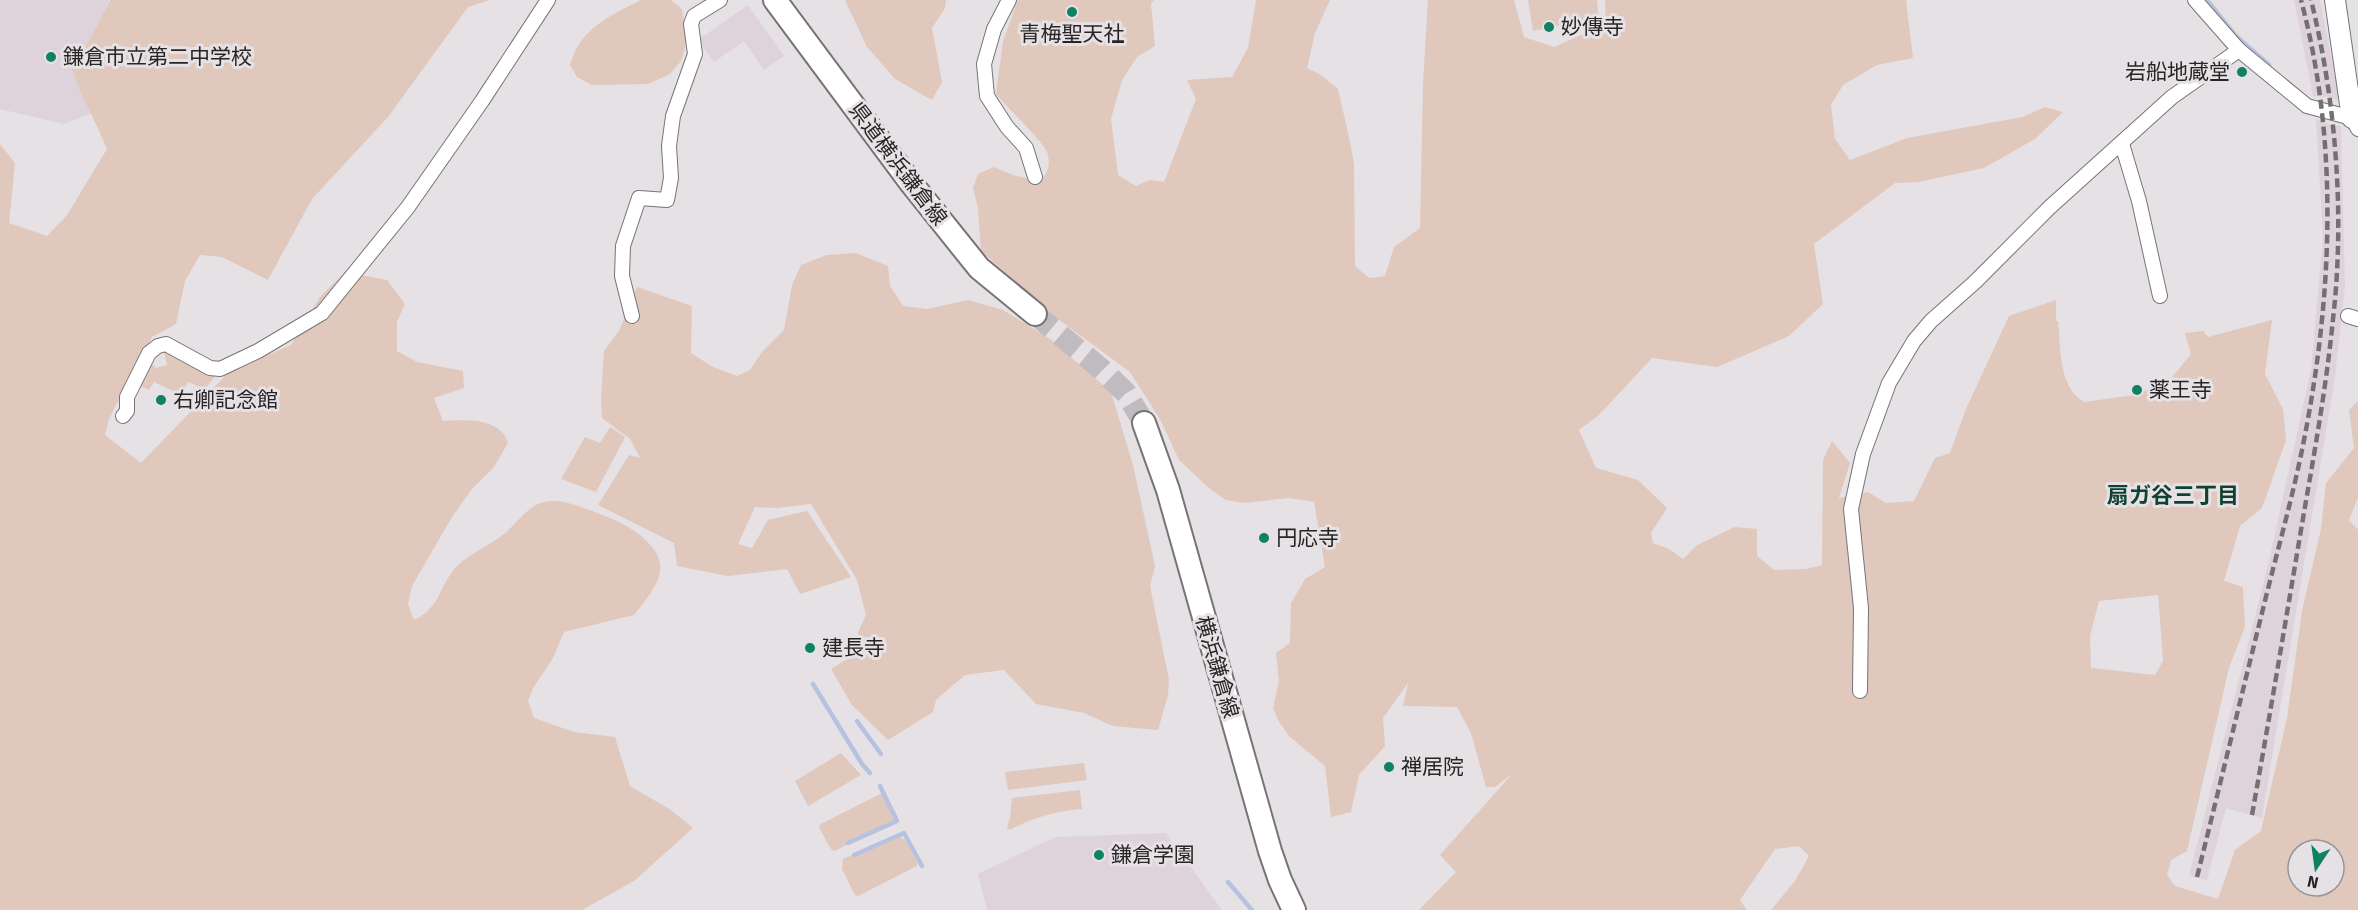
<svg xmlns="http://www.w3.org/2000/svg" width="2358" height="910" font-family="Signika,'Noto Sans JP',sans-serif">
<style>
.built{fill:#dfd3db}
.green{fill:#e0c8bd;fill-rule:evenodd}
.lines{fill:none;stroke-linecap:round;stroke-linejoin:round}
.stream{stroke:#b7c2e0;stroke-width:4.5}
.primary-tunnel{stroke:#c0bbbf;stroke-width:22;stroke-dasharray:22 11;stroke-linecap:butt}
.street-casing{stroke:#777376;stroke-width:16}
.secondary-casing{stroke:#777376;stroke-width:22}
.primary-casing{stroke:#777376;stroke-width:26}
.street{stroke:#fff;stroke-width:14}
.secondary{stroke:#fff;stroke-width:20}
.primary{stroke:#fff;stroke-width:22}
.rail{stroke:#737072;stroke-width:4.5;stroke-dasharray:9 4.5;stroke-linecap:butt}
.poi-dot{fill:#0e8261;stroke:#e6e1e5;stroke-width:2}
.labels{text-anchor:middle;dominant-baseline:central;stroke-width:6;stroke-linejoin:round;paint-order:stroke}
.poi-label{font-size:21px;fill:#262425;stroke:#e6e1e5;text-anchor:start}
.street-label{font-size:21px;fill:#262425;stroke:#e6e1e5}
.neighbourhood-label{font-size:22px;font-weight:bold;fill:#104131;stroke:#e6e1e5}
</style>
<rect width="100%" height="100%" fill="#e6e1e5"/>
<g class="built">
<path d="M 0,0 L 109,0 L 106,6 L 98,111 L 64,124 L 0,109 Z"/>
<path d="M 2294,0 L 2320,0 L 2340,101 L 2330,97 L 2313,96 Z"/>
<path d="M 748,5 L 784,56 L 764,70 L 744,41 L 714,62 L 698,40 Z"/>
<path d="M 2316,119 L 2333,126 L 2341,126 L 2345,287 L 2335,377 L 2262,818 L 2226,808 L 2207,880 L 2189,876 L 2267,569 L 2311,370 L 2323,237 Z"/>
<path d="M 1166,833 L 1222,910 L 987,910 L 978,874 L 1055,837 Z"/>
</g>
<g class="green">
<path d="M 110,0 L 490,0 L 468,7 L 388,117 L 312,199 L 268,280 L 222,257 L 200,255 L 185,281 L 176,324 L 152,337 L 116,405 L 109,419 L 105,435 L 141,463 L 229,372 L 291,345 L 320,297 L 345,272 L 387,280 L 405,304 L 397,322 L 397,351 L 417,362 L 463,371 L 464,388 L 434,398 L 443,421 C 465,420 500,417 508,443 L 494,467 L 472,489 L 452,517 L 412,586 L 408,604 L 414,620 C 442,607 439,584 458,565 C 471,553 490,545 504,534 C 514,526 526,509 538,504 C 558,496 576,506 595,512 C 616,520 642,531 655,551 C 671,574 647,598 634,615 L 564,632 L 553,658 L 533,688 L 528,701 L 534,718 L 574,732 L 615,737 L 630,786 L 671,810 L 693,828 L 634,881 L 582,910 L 0,910 L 0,144 L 15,163 L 9,223 L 47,236 L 67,215 L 107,149 C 96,121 81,98 72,68 L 94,32 Z"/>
<path d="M 641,0 L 671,0 L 682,9 L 687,40 L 681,61 L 670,74 L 648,84 L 592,85 L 577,77 L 570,65 C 580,28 610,16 641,0 Z"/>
<path d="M 845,0 L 946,0 L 945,8 L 932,28 L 942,82 L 932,100 L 895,79 L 867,47 Z"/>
<path d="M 1018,0 L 1154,0 L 1151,4 L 1155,46 L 1137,57 L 1122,80 L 1111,119 L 1118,175 L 1136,186 L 1150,180 L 1164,182 L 1196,99 L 1187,80 L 1232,77 L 1248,48 L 1256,0 L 1330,0 L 1315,33 L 1307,68 L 1321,75 L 1338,89 L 1350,142 L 1354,164 L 1355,266 L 1369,278 L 1385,276 L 1394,247 L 1420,228 L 1423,83 L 1428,0 L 1514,0 L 1524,37 L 1554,47 L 1606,24 L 1605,0 L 1906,0 L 1913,58 L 1877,65 L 1843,85 L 1831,105 L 1835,139 L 1850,160 L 1907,138 L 2023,117 L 2045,107 L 2063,112 L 2035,139 L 1984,168 L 1918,182 L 1895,183 L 1814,244 L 1823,304 L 1789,336 L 1717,367 L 1652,358 L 1599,415 L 1579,430 L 1596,468 L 1638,480 L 1667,508 L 1651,533 L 1653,543 L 1669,549 L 1683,559 L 1697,545 L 1735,527 L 1757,529 L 1757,556 L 1774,570 L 1806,569 L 1822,565 L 1823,460 L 1832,441 L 1850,463 L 1839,498 L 1868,492 L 1886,503 L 1914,501 L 1935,458 L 1950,453 L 1966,409 L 2009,316 L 2056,300 L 2056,321 L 2058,321 C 2061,349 2058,386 2084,402 L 2134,395 L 2169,381 L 2191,354 L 2185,333 L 2203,331 L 2208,337 L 2272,320 L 2265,374 L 2283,409 L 2286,440 L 2262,508 L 2240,526 L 2224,581 L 2243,587 L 2245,627 L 2229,668 L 2187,851 L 2171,860 L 2167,875 L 2175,886 L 2218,899 L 2235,850 L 2261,831 L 2287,718 L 2302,611 L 2321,529 L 2326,483 L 2354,448 L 2349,410 L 2358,401 L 2358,497 L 2349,520 L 2358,530 L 2358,910 L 1771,910 L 1795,881 L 1809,856 L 1799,846 L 1775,849 L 1740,900 L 1747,910 L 1419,910 L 1456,872 L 1440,855 L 1512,774 L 1495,787 L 1486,787 L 1471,733 L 1457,707 L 1403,706 L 1408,683 L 1383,718 L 1385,746 L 1359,775 L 1351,812 L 1331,817 L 1325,766 L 1290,737 L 1279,722 L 1273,708 L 1279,681 L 1276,653 L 1290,643 L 1291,603 L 1305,579 L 1325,567 L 1314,502 L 1289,498 L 1244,503 L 1226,500 L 1209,488 L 1179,460 L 1161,421 L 1130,372 L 1058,319 L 981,251 L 978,208 L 973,188 L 978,174 L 994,167 L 1013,175 L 1038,181 C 1048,175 1051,164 1047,152 C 1044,143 1005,105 996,94 L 1003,41 ZM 2158,595 L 2163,661 L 2155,675 L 2091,668 L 2090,636 L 2099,601 ZM 2298,850 L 2334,850 L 2334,886 L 2298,886 Z"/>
<path d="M 1528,0 L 1597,0 L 1599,17 L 1533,31 Z"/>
<path d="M 856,253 L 888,266 L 890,286 L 903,306 L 927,309 L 968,300 L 1003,310 L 1050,339 L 1111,392 L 1133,465 L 1155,566 L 1150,586 L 1169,680 L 1168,695 L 1158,730 L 1113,726 L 1084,713 L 1036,704 L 1004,670 L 965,675 L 936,700 L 933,712 L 888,740 L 852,705 L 831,669 L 857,653 L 858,632 L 866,615 L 857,580 L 811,504 L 777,508 L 755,507 L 738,544 L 752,548 L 768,520 L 807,511 L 851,577 L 800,594 L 787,569 L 728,576 L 677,566 L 674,543 L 598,505 L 629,455 L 640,458 L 630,439 L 602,418 L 601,399 L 604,351 L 619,331 L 637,287 L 692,306 L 691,353 L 713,367 L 737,376 L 750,370 L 762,352 L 784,330 L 792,285 L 801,265 L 827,255 Z"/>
<path d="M 167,350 L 215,376 L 205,389 L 188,382 L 181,395 L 154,382 L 149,390 L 138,385 L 149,366 L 154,365 L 155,368 L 167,365 L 164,352 Z"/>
<path d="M 610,427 L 625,437 L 596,492 L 561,479 L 585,437 L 600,443 Z"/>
<path d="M 841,753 L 861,775 L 808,806 L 795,781 Z"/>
<path d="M 1084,763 L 1087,780 L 1008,790 L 1005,772 Z"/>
<path d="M 1080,790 L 1082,809 C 1057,811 1033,817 1010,830 L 1007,828 L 1010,817 L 1012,798 Z"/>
<path d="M 880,794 L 883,795 L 895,820 L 894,823 L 834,851 L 830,848 L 819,827 L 821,824 Z"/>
<path d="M 897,835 L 905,840 L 917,862 L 917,866 L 858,896 L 855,895 L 842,869 L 843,859 Z"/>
</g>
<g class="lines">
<g class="stream">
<path d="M 2207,0 L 2235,35 L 2269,65"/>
<path d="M 813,684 L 862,764 L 870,773"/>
<path d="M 857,721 L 881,754"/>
<path d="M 848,843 L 897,821 L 880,786"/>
<path d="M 854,855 L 904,833 L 922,866"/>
<path d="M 1228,882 L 1252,910"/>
</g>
<path class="primary-tunnel" d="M 1035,314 L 1100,368 L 1126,393 L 1144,423"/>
<g class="street-casing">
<g id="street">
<path d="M 1009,0 L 994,29 L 984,64 L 987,96 L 1007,127 L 1026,148 L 1035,177"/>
<path d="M 2195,0 L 2239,50 L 2307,106 L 2352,118 L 2358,129"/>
<path d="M 2122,144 L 2139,201 L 2160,296"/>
<path d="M 632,316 L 622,276 L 623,246 L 639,198 L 667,200 L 671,178 L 669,146 L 673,116 L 695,54 L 691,24 L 694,16 L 720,0"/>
<path d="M 2348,316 L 2358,319"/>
<path d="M 123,416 L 127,411 L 127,397 L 149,353 L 158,346 L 166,344 L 210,368 L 220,369 L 258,351 L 322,313 L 408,207 L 482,101 L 548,0"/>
<path d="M 1860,691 L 1861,608 L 1851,509 L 1863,454 L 1889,383 L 1914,341 L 1931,321 L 1975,282 L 2050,207 L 2172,97 L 2239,50"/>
</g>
</g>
<g class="secondary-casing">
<path id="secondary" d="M 2335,0 L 2352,118"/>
</g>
<g class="primary-casing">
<g id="primary">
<path d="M 775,0 L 911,183 L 979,268 L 1035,314"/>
<path d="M 1144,423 L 1168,490 L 1270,851 L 1280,880 L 1294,910"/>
</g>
</g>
<use href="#street" class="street"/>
<use href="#secondary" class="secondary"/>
<use href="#primary" class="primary"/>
<g class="rail">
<path d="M 2252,815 C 2269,720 2285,625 2301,530 C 2313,460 2326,390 2333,319 C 2345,216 2336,101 2311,0"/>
<path d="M 2197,877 C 2219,789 2240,701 2262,613 C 2275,559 2291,504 2302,450 C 2332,303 2340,146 2301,0"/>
</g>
</g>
<g class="poi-dot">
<circle cx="1072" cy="12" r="6"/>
<circle cx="1549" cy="27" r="6"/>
<circle cx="51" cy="57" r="6"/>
<circle cx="2242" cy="72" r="6"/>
<circle cx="2137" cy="390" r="6"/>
<circle cx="161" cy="400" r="6"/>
<circle cx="1264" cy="538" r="6"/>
<circle cx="810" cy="648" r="6"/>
<circle cx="1389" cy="767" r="6"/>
<circle cx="1099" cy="855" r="6"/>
</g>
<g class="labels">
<g class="poi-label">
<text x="1561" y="27">妙傳寺</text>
<text x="1072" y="34" text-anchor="middle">青梅聖天社</text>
<text x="63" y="57">鎌倉市立第二中学校</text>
<text x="2230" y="72" text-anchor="end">岩船地蔵堂</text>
<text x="2149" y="390">薬王寺</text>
<text x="173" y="400">右卿記念館</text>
<text x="1276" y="538">円応寺</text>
<text x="822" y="648">建長寺</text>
<text x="1401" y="767">禅居院</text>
<text x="1111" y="855">鎌倉学園</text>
</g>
<g class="street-label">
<text transform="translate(898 164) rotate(53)">県道横浜鎌倉線</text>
<text transform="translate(1217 667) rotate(74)">横浜鎌倉線</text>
</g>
<g class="neighbourhood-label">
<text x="2173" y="495">扇ガ谷三丁目</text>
</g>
</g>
<g transform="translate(2316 868) rotate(193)"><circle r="28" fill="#e6e1e5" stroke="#999598" stroke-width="1.5"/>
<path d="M0-4.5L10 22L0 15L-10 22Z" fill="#0e8261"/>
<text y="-9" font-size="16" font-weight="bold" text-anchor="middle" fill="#262425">N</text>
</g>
</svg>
